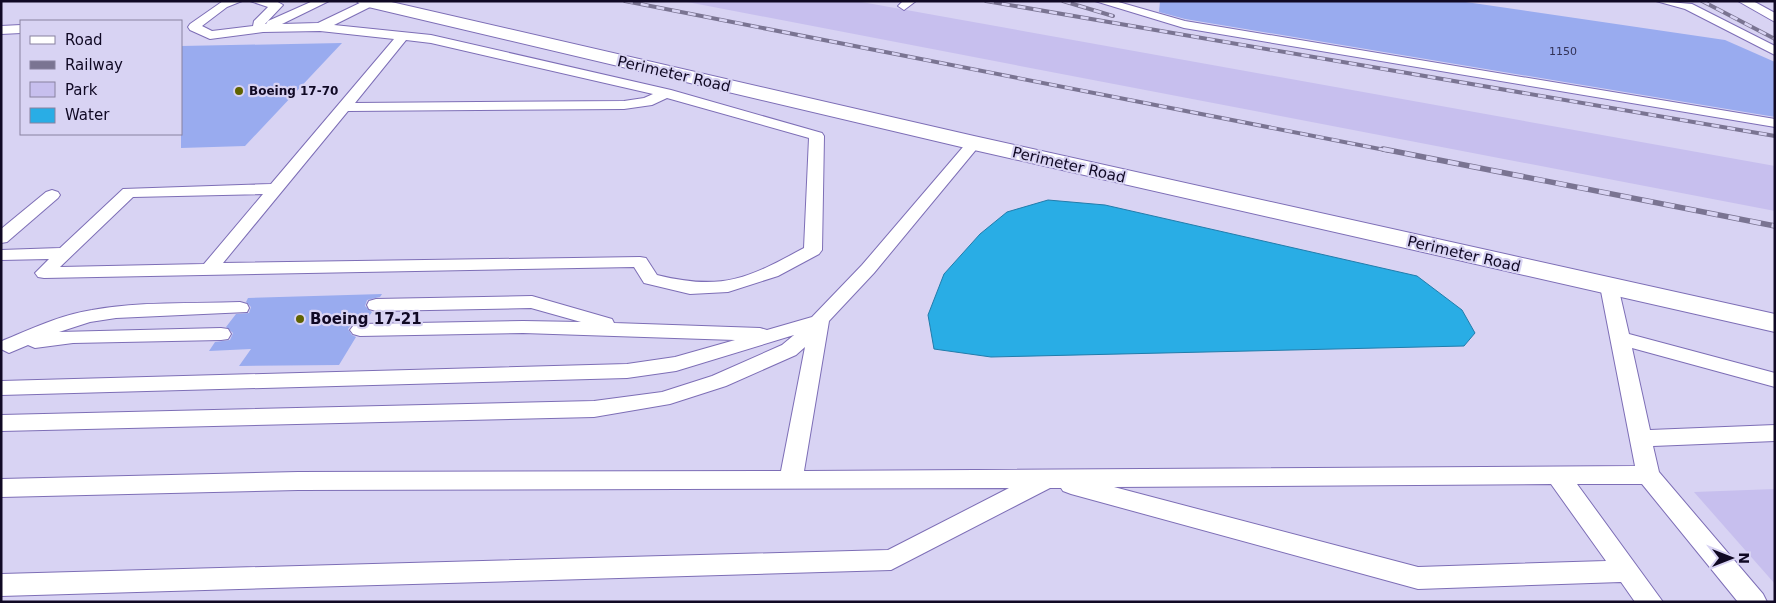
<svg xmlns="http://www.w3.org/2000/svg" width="1776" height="603" font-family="'DejaVu Sans',sans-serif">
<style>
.green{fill:#c7bfee}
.water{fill:#29ade5;stroke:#227cab}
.building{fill:#99abef}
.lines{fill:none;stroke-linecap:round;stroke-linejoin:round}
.lane-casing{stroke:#7d6eb6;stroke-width:2}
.street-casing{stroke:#7d6eb6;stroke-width:2}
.lane{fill:#fff;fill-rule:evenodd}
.street{fill:#fff;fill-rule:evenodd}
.rail-far1-casing{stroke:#7a7492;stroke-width:4}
.rail-casing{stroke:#7a7492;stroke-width:5.5}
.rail-far1{stroke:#d8d3f3;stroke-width:2.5;stroke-dasharray:8;stroke-linecap:butt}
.rail{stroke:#d8d3f3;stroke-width:4;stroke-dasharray:11;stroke-linecap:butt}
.poi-dot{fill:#606300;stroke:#d8d3f3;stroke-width:2}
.labels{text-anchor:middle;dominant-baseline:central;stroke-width:4.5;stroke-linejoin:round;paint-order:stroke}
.far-number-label{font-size:11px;fill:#323257}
.far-poi-label{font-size:12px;font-weight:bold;fill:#100924;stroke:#d8d3f3;text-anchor:start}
.street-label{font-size:15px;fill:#100924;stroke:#d8d3f3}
.poi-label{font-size:15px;font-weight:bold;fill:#100924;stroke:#d8d3f3;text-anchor:start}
</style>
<rect width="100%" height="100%" fill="#d8d3f3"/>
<g class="green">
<path d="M 682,1 L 856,1 L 1775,166 L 1775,211 Z"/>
<path d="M 1775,489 L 1775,584 L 1694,492 Z"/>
</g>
<path class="water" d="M 1048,200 L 1105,205 L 1417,276 L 1462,310 L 1475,333 L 1464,346 L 991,357 L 934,349 L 928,315 L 944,274 L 980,234 L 1007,212 Z"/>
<g class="building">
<path d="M 1160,1 L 1459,1 L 1725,40 L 1775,62 L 1775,117 L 1185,19 L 1159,12 Z"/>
<path d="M 342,43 L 245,146 L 181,148 L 181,46 Z"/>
<path d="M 382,294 L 380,297 L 367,300 L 365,306 L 372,312 L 365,322 L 352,324 L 348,329 L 352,335 L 356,337 L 339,365 L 239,366 L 251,349 L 209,351 L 215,342 L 230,340 L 233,333 L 226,327 L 236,314 L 249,313 L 251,307 L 246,302 L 248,298 Z"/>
</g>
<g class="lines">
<g class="lane-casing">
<g id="lane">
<path d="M 223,1 L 242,1 L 227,7 L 202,26 L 212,31 L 253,26 L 254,21 L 268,7 L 250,1 L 276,1 L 283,5 L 265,24 L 266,24 L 268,21 L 313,1 L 329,1 L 282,24 L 318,23 L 364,1 L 375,1 L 374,5 L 334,25 L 431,35 L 671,90 L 822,133 L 824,136 L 822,250 L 819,254 L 778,276 L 728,292 L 690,294 L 644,283 L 634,267 L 44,278 L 38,277 L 35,273 L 49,259 L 1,260 L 1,250 L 60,248 L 123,189 L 271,184 L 394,39 L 320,31 L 263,32 L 210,39 L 190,30 L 188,27 L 190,24 ZM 406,40 L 431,43 L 653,94 L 644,98 L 624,101 L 355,103 ZM 667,98 L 809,138 L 804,248 C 747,279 722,291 657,275 L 646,258 L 640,257 L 223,263 L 348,111 L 624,109 L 652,105 ZM 263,194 L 204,264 L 60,267 L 133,197 Z"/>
<path d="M 903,1 L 916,1 L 904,10 L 898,6 Z"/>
<path d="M 1095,1 L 1115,1 L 1185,21 L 1775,119 L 1775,127 L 1184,28 Z"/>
<path d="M 1656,1 L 1692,4 L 1775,46 L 1775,55 L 1685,9 Z"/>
<path d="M 1738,1 L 1753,1 L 1775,13 L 1775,22 Z"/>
<path d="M 21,25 L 21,33 L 1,34 L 1,26 Z"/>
<path d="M 974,139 L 981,143 L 979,146 L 874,273 L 829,321 L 804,471 L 1635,466 L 1600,286 L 1603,282 L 1615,282 L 1618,286 L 1629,334 L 1775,373 L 1775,387 L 1632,348 L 1650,430 L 1775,425 L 1775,441 L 1653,446 L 1659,472 L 1763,594 L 1767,602 L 1738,602 L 1642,484 L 1577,484 L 1663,602 L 1635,602 L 1621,582 L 1418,589 L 1071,494 L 1063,491 L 1061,488 L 1050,488 L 891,570 L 1,596 L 1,574 L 888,550 L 1009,488 L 298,490 L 1,497 L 1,479 L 298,472 L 781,471 L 805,347 L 796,355 L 726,386 L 670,404 L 594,417 L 1,431 L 1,415 L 594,401 L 662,392 L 712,376 L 782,345 L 794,335 L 676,371 L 627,378 L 1,395 L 1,381 L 627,364 L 675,357 L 735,340 L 523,333 L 360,336 L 353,334 L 350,330 L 353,326 L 360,324 L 523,321 L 581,322 L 531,308 L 376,311 L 369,309 L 367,305 L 369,301 L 376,299 L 532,296 L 612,319 L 614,323 L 760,328 L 767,330 L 812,317 L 862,265 L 969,140 ZM 1551,484 L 1606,561 L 1418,567 L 1114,487 Z"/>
<path d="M 52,190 L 58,192 L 60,195 L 58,198 L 7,242 L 1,243 L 1,229 L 46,192 Z"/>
<path d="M 240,302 L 247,304 L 249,308 L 247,312 L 116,318 L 90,322 L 59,332 L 221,328 L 228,329 L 231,334 L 228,339 L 221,340 L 73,343 L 35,348 L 28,345 L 9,353 L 1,349 L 2,341 C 31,329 60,315 92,310 C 140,301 191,304 240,302 Z"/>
</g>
</g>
<g class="street-casing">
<path id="street" d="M 356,1 L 387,1 L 974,136 L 1775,314 L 1775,332 L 974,150 L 364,6 Z"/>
</g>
<use href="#lane" class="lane"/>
<use href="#street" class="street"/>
<g class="rail-far1-casing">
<g id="rail-far1">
<path d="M 625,1 L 1390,151"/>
<path d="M 986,1 L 1775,136"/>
<path d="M 1063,1 L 1113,16"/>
<path d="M 1702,1 L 1775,39"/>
</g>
</g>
<g class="rail-casing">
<path id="rail" d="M 1383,149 L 1775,226"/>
</g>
<use href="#rail-far1" class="rail-far1"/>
<use href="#rail" class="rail"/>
</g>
<g class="poi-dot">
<circle cx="239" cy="91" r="5"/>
<circle cx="300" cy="319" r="5"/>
</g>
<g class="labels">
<g class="far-number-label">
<text x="1563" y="51">1150</text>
</g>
<g class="far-poi-label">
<text x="249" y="91">Boeing 17-70</text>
</g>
<g class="street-label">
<text transform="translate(674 74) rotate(13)">Perimeter Road</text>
<text transform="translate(1069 165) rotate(13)">Perimeter Road</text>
<text transform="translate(1464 254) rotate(13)">Perimeter Road</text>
</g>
<g class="poi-label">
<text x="310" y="319">Boeing 17-21</text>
</g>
</g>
<rect width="1776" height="603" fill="none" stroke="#100924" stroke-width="5"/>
<rect x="20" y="20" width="162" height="115" fill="#d8d3f3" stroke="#8882a0"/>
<rect x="30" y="36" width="25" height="8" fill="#ffffff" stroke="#8882a0"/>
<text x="65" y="45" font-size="15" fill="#100924">Road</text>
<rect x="30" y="61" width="25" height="8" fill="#7a7492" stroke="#8882a0"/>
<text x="65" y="70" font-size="15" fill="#100924">Railway</text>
<rect x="30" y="82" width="25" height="15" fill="#c7bfee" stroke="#8882a0"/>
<text x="65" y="95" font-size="15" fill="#100924">Park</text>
<rect x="30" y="108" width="25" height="15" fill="#29ade5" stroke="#8882a0"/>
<text x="65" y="120" font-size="15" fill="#100924">Water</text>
<g transform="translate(1731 558) rotate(90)" stroke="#d8d3f3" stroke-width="4" paint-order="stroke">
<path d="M0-4L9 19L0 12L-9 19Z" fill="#100924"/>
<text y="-8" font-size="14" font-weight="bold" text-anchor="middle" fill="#100924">N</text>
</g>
</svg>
